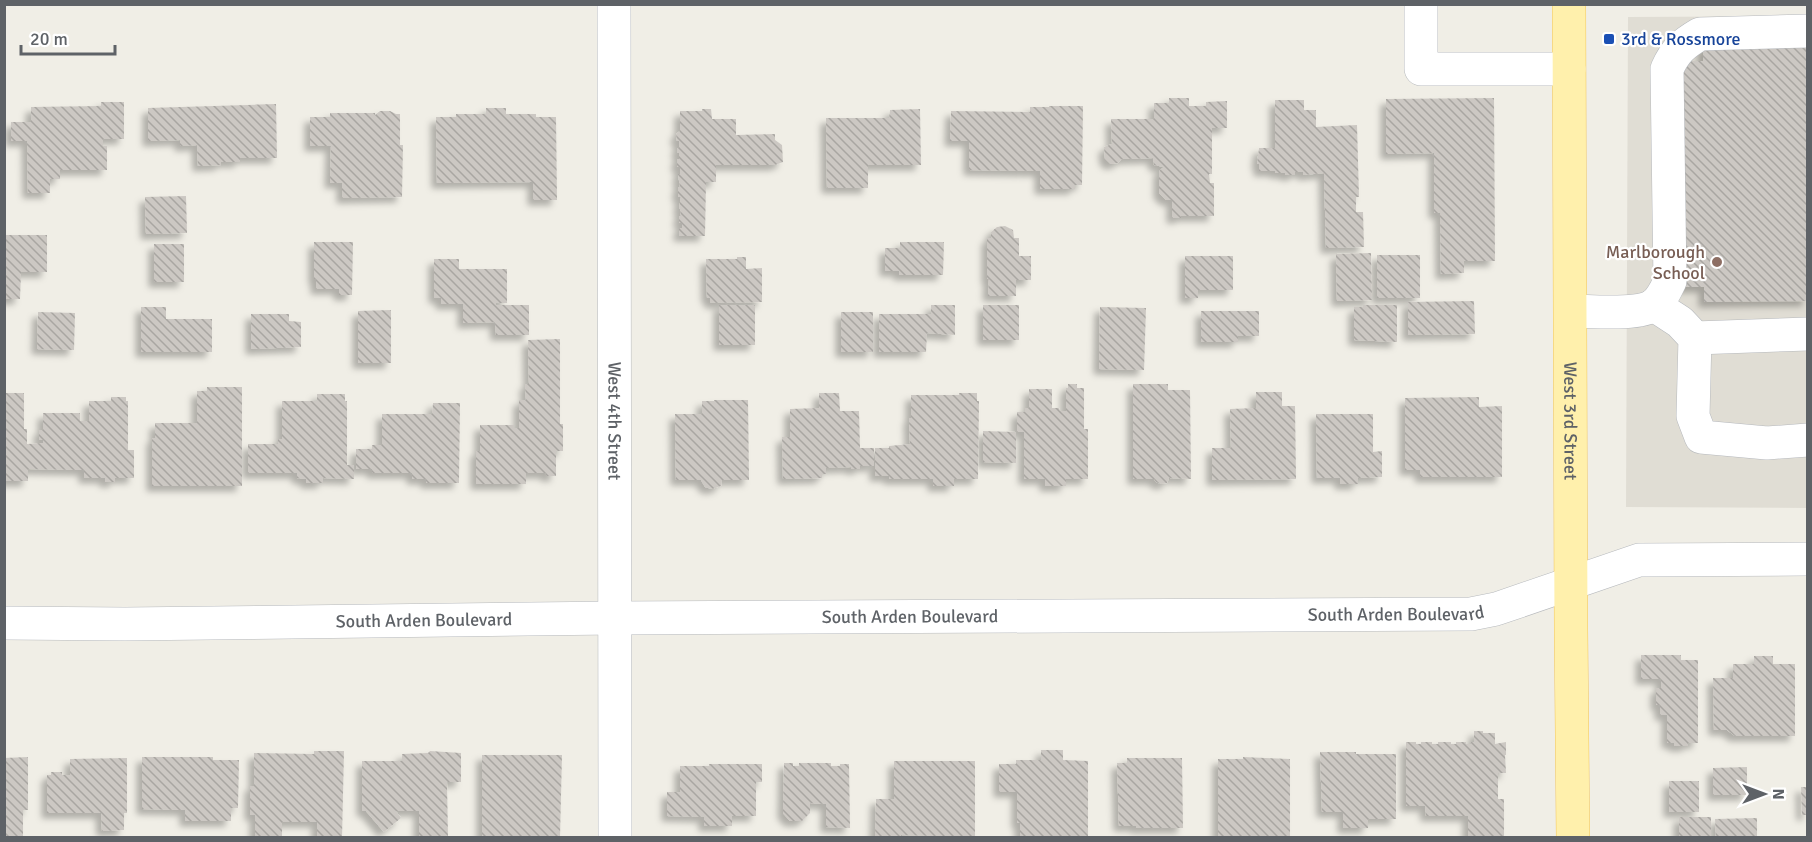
<svg xmlns="http://www.w3.org/2000/svg" width="1812" height="842" font-family="Signika,sans-serif">
<style>
.education{fill:#e0ddd4}
.building{fill:url(#building-back-hatch);filter:url(#shadow)}
.lines{fill:none;stroke-linecap:round;stroke-linejoin:round}
.minor-casing{stroke:#b6b9bd;stroke-width:34}
.major-casing{stroke:#f2c65d;stroke-width:34}
.minor{stroke:#fff;stroke-width:33}
.major{stroke:#fff0ac;stroke-width:33}
.transit-dot{fill:#1a4fb4;stroke:#fff;stroke-width:2}
.education-dot{fill:#8d6e63;stroke:#fff;stroke-width:2}
.labels{text-anchor:middle;dominant-baseline:central;stroke-width:4.5;stroke-linejoin:round;paint-order:stroke}
.transit-label{font-size:18px;fill:#164399;stroke:#fff;text-anchor:start}
.education-label{font-size:18px;fill:#785e54;stroke:#fff;text-anchor:end}
.street-label{font-size:18px;fill:#5e6267;stroke:#fff}
</style>
<defs>
<pattern id="building-back-hatch" width="6" height="6" patternUnits="userSpaceOnUse" patternTransform="scale(1.5)"><rect width="6" height="6" fill="#ccc8c3"/><path d="M-1 5l2 2M0 0l6 6M5-1l2 2" fill="none" stroke="#a9a6a2"/></pattern>
<filter id="shadow"><feDropShadow dx="-5.5" dy="5.5" stdDeviation="3" flood-color="#0004"/></filter>
</defs>
<rect width="100%" height="100%" fill="#f0eee6"/>
<path class="education" d="M 1807,16 L 1807,508 L 1626,507 L 1628,17 Z"/>
<g class="building">
<path d="M 1703,44 L 1808,45 L 1808,301 L 1704,302 L 1704,287 L 1681,287 L 1681,61 L 1703,61 Z"/>
<path d="M 1169,98 L 1189,98 L 1189,106 L 1206,106 L 1206,102 L 1227,101 L 1227,128 L 1212,128 L 1212,174 L 1209,174 L 1210,183 L 1214,183 L 1214,216 L 1181,216 L 1181,218 L 1172,218 L 1172,200 L 1166,200 L 1159,193 L 1159,171 L 1164,167 L 1154,165 L 1153,158 L 1122,159 L 1118,163 L 1110,164 L 1105,159 L 1104,147 L 1112,144 L 1111,119 L 1154,119 L 1154,103 L 1169,103 Z"/>
<path d="M 1494,98 L 1495,261 L 1464,261 L 1464,273 L 1441,274 L 1440,213 L 1434,213 L 1434,153 L 1386,154 L 1386,99 Z"/>
<path d="M 1275,100 L 1304,100 L 1304,110 L 1316,110 L 1316,127 L 1357,125 L 1359,197 L 1356,197 L 1356,212 L 1363,212 L 1364,247 L 1326,248 L 1324,173 L 1303,175 L 1303,172 L 1295,172 L 1295,175 L 1285,175 L 1285,173 L 1275,173 L 1275,171 L 1259,171 L 1259,164 L 1257,164 L 1259,148 L 1275,148 Z"/>
<path d="M 101,102 L 124,102 L 124,139 L 103,139 L 103,146 L 107,146 L 107,170 L 60,170 L 60,179 L 50,179 L 50,193 L 28,193 L 27,141 L 11,141 L 11,122 L 31,122 L 31,107 L 101,106 Z"/>
<path d="M 276,104 L 277,158 L 240,158 L 240,162 L 221,162 L 221,165 L 198,166 L 197,145 L 180,146 L 180,140 L 148,141 L 148,108 Z"/>
<path d="M 1049,106 L 1083,106 L 1082,185 L 1075,185 L 1075,189 L 1040,189 L 1040,171 L 969,170 L 969,141 L 950,141 L 951,111 L 1030,112 L 1030,107 L 1049,107 Z"/>
<path d="M 486,108 L 506,108 L 506,114 L 536,114 L 536,117 L 556,117 L 557,200 L 533,200 L 533,182 L 437,183 L 436,117 L 456,117 L 456,114 L 486,114 Z"/>
<path d="M 702,109 L 711,109 L 712,119 L 736,119 L 736,135 L 775,134 L 775,140 L 782,145 L 783,162 L 775,165 L 716,165 L 716,182 L 706,182 L 705,236 L 679,236 L 679,228 L 682,228 L 682,223 L 679,223 L 679,216 L 681,216 L 680,209 L 679,209 L 681,197 L 678,197 L 678,187 L 680,187 L 678,174 L 680,174 L 680,167 L 677,167 L 677,159 L 679,159 L 679,153 L 677,153 L 677,148 L 679,148 L 679,141 L 677,141 L 676,134 L 680,131 L 680,111 L 702,111 Z"/>
<path d="M 920,109 L 921,165 L 868,165 L 868,188 L 827,188 L 826,118 L 889,118 L 890,110 Z"/>
<path d="M 380,111 L 390,111 L 396,114 L 400,114 L 400,145 L 403,145 L 402,197 L 342,198 L 342,183 L 330,183 L 331,146 L 310,146 L 310,117 L 330,117 L 330,113 L 375,113 L 375,115 Z"/>
<path d="M 186,196 L 187,233 L 146,234 L 145,197 Z"/>
<path d="M 1005,226 L 1013,230 L 1014,238 L 1019,238 L 1019,256 L 1031,256 L 1031,280 L 1016,280 L 1016,296 L 988,296 L 989,279 L 987,279 L 987,238 L 991,238 L 991,232 L 997,227 Z"/>
<path d="M 4,235 L 47,235 L 47,272 L 21,272 L 20,299 L 4,299 Z"/>
<path d="M 314,242 L 353,242 L 352,295 L 339,295 L 339,289 L 316,289 L 316,279 L 314,279 Z"/>
<path d="M 900,242 L 944,242 L 943,275 L 899,275 L 899,271 L 885,271 L 885,248 L 900,248 Z"/>
<rect x="154" y="244" width="30" height="38"/>
<path d="M 1371,253 L 1372,300 L 1337,301 L 1336,254 Z"/>
<rect x="1377" y="255" width="43" height="43"/>
<path d="M 1185,256 L 1233,256 L 1233,290 L 1198,290 L 1198,298 L 1185,298 Z"/>
<path d="M 737,257 L 746,257 L 746,269 L 762,268 L 762,302 L 710,303 L 710,298 L 707,298 L 706,259 L 737,259 Z"/>
<path d="M 434,259 L 459,259 L 459,269 L 507,269 L 507,303 L 496,303 L 496,305 L 529,305 L 529,335 L 496,335 L 495,322 L 463,323 L 463,304 L 441,304 L 441,298 L 434,298 Z"/>
<path d="M 1474,301 L 1475,334 L 1408,335 L 1408,302 Z"/>
<rect x="719" y="305" width="36" height="40"/>
<path d="M 931,305 L 955,305 L 955,335 L 927,333 L 926,352 L 879,352 L 879,314 L 931,314 Z"/>
<rect x="983" y="305" width="36" height="35"/>
<path d="M 1363,305 L 1397,305 L 1397,342 L 1354,340 L 1354,307 L 1363,307 Z"/>
<path d="M 141,307 L 166,307 L 166,319 L 212,319 L 212,352 L 141,352 Z"/>
<path d="M 1100,307 L 1146,308 L 1144,370 L 1099,369 Z"/>
<path d="M 391,310 L 391,363 L 358,363 L 358,311 Z"/>
<path d="M 1201,311 L 1259,311 L 1259,336 L 1238,336 L 1238,342 L 1201,342 Z"/>
<path d="M 38,312 L 75,313 L 74,350 L 37,349 Z"/>
<rect x="841" y="312" width="32" height="40"/>
<path d="M 251,314 L 289,314 L 289,321 L 301,322 L 301,347 L 251,349 Z"/>
<path d="M 560,339 L 560,424 L 563,424 L 563,451 L 556,451 L 556,476 L 546,476 L 546,473 L 526,473 L 526,484 L 476,484 L 476,451 L 480,451 L 480,425 L 514,425 L 514,428 L 519,428 L 519,400 L 526,400 L 525,384 L 529,384 L 528,340 Z"/>
<path d="M 1068,384 L 1077,384 L 1077,388 L 1084,388 L 1084,429 L 1088,429 L 1088,479 L 1066,479 L 1066,486 L 1045,486 L 1045,479 L 1024,479 L 1024,432 L 1017,432 L 1017,412 L 1025,412 L 1025,408 L 1029,408 L 1029,389 L 1052,389 L 1052,408 L 1059,408 L 1060,411 L 1066,411 L 1066,388 L 1068,388 Z"/>
<path d="M 1133,384 L 1168,384 L 1168,390 L 1190,390 L 1191,479 L 1169,478 L 1167,483 L 1161,484 L 1156,482 L 1154,479 L 1133,479 Z"/>
<path d="M 207,387 L 242,387 L 242,486 L 152,486 L 152,438 L 155,438 L 155,423 L 197,423 L 197,391 L 207,391 Z"/>
<path d="M 1256,392 L 1282,392 L 1282,406 L 1295,406 L 1296,479 L 1212,480 L 1212,448 L 1231,448 L 1230,409 L 1256,408 Z"/>
<path d="M 4,393 L 24,393 L 24,429 L 27,429 L 27,444 L 43,443 L 43,440 L 39,440 L 39,430 L 43,430 L 43,413 L 80,413 L 80,421 L 89,421 L 89,401 L 111,401 L 111,397 L 126,397 L 126,401 L 128,401 L 128,450 L 134,450 L 134,478 L 115,478 L 115,482 L 105,482 L 105,478 L 84,478 L 84,470 L 28,469 L 28,481 L 4,481 Z"/>
<path d="M 819,393 L 839,393 L 840,411 L 859,411 L 860,448 L 874,448 L 874,466 L 860,466 L 860,469 L 851,469 L 851,467 L 826,468 L 826,474 L 822,474 L 822,478 L 783,479 L 782,437 L 790,437 L 790,409 L 819,408 Z"/>
<path d="M 959,393 L 977,393 L 977,401 L 979,401 L 978,479 L 954,479 L 954,486 L 933,486 L 933,479 L 889,479 L 889,476 L 875,476 L 875,448 L 889,448 L 889,446 L 910,444 L 909,418 L 911,418 L 911,395 L 959,395 Z"/>
<path d="M 317,394 L 345,394 L 345,401 L 347,401 L 347,465 L 354,465 L 354,479 L 323,478 L 323,483 L 306,483 L 306,479 L 297,478 L 297,473 L 248,473 L 248,444 L 278,444 L 278,439 L 282,439 L 282,401 L 317,401 Z"/>
<path d="M 1479,397 L 1479,407 L 1502,406 L 1502,477 L 1420,477 L 1420,470 L 1405,470 L 1405,398 Z"/>
<path d="M 714,400 L 748,400 L 749,480 L 722,480 L 721,486 L 712,489 L 705,487 L 701,480 L 676,480 L 675,414 L 702,414 L 702,401 L 714,401 Z"/>
<path d="M 433,403 L 460,403 L 459,483 L 426,483 L 426,479 L 412,479 L 412,473 L 372,473 L 372,469 L 356,469 L 356,449 L 372,449 L 372,445 L 382,445 L 382,414 L 432,414 Z"/>
<path d="M 1316,414 L 1373,414 L 1373,452 L 1382,451 L 1382,477 L 1358,478 L 1358,484 L 1340,484 L 1340,478 L 1317,478 Z"/>
<path d="M 983,431 L 1016,432 L 1016,463 L 983,462 Z"/>
<path d="M 1641,655 L 1681,655 L 1681,660 L 1698,660 L 1698,743 L 1688,743 L 1688,746 L 1674,746 L 1674,743 L 1667,743 L 1667,715 L 1660,715 L 1660,705 L 1656,705 L 1656,688 L 1661,688 L 1661,679 L 1641,679 Z"/>
<path d="M 1754,656 L 1773,656 L 1773,664 L 1795,664 L 1795,736 L 1735,736 L 1727,730 L 1714,730 L 1713,678 L 1733,678 L 1733,664 L 1754,664 Z"/>
<path d="M 1474,731 L 1483,731 L 1483,733 L 1495,733 L 1495,744 L 1506,742 L 1506,755 L 1505,755 L 1506,773 L 1498,773 L 1498,799 L 1504,799 L 1504,838 L 1468,838 L 1468,816 L 1426,816 L 1425,806 L 1406,806 L 1406,742 L 1416,742 L 1416,744 L 1421,744 L 1421,742 L 1432,742 L 1432,744 L 1438,744 L 1438,742 L 1451,742 L 1451,744 L 1456,744 L 1456,742 L 1466,742 L 1466,744 L 1471,744 L 1471,742 L 1474,742 Z"/>
<path d="M 1041,750 L 1063,750 L 1063,760 L 1088,761 L 1088,838 L 1020,838 L 1020,823 L 1017,823 L 1017,792 L 999,792 L 999,764 L 1016,764 L 1016,760 L 1041,760 Z"/>
<path d="M 314,751 L 344,751 L 342,838 L 317,837 L 317,822 L 282,822 L 282,838 L 255,838 L 255,815 L 250,815 L 250,786 L 254,786 L 254,753 L 314,754 Z"/>
<path d="M 430,751 L 461,753 L 461,782 L 447,782 L 448,838 L 419,838 L 419,811 L 396,811 L 401,818 L 384,832 L 366,811 L 362,811 L 362,761 L 402,761 L 402,754 L 428,753 Z"/>
<path d="M 1320,752 L 1356,752 L 1356,754 L 1396,754 L 1396,819 L 1368,819 L 1368,828 L 1343,828 L 1343,812 L 1322,812 Z"/>
<path d="M 482,755 L 562,755 L 560,837 L 482,837 Z"/>
<path d="M 28,757 L 28,810 L 23,810 L 23,838 L 4,838 L 4,758 Z"/>
<path d="M 142,757 L 213,757 L 213,760 L 239,760 L 238,808 L 231,808 L 231,821 L 185,821 L 185,810 L 142,809 Z"/>
<path d="M 1243,757 L 1290,759 L 1290,837 L 1218,838 L 1218,759 L 1243,759 Z"/>
<path d="M 127,758 L 127,813 L 124,813 L 124,830 L 102,831 L 101,813 L 47,813 L 47,775 L 51,775 L 51,772 L 62,772 L 62,775 L 70,775 L 70,759 Z"/>
<path d="M 1127,758 L 1182,758 L 1183,828 L 1136,828 L 1136,826 L 1119,826 L 1117,763 L 1127,763 Z"/>
<path d="M 894,761 L 975,761 L 975,837 L 901,835 L 901,838 L 875,838 L 876,799 L 894,799 Z"/>
<path d="M 784,763 L 793,763 L 793,766 L 799,766 L 799,763 L 831,763 L 831,766 L 840,766 L 840,764 L 849,764 L 850,828 L 826,827 L 826,804 L 810,803 L 810,813 L 802,821 L 790,821 L 783,813 Z"/>
<path d="M 709,764 L 762,764 L 762,782 L 756,782 L 756,816 L 732,816 L 732,826 L 704,826 L 704,817 L 667,816 L 667,792 L 680,792 L 680,766 L 709,766 Z"/>
<path d="M 1747,767 L 1747,795 L 1713,795 L 1713,768 Z"/>
<rect x="1669" y="781" width="30" height="31"/>
<path d="M 1801,787 L 1808,787 L 1808,815 L 1802,815 Z"/>
<rect x="1679" y="817" width="32" height="21"/>
<path d="M 1757,818 L 1757,838 L 1716,838 L 1715,819 Z"/>
</g>
<g class="lines">
<g class="minor-casing">
<g id="minor">
<path id="s1" d="M 614,4 L 615,838"/>
<path d="M 1421,4 L 1421,69 L 1569,69"/>
<path d="M 1654,305 L 1680,322 L 1695,338 L 1693,416 L 1701,437 L 1767,443 L 1808,440"/>
<path d="M 1571,311 C 1591,311 1638,316 1654,305 C 1662,299 1666,289 1670,281 L 1667,69 C 1675,51 1683,44 1700,34 L 1808,31"/>
<path d="M 1695,338 L 1808,334"/>
<path id="s2" d="M 4,623 L 125,624 L 615,618 L 1471,614 L 1496,609 L 1639,560 L 1808,559"/>
</g>
</g>
<g class="major-casing">
<g id="major">
<path id="s3" d="M 1569,4 L 1571,629 L 1573,838"/>
</g>
</g>
<use href="#minor" class="minor"/>
<use href="#major" class="major"/>
</g>
<rect class="transit-dot" x="1603" y="33" width="12" height="12" rx="3"/>
<circle class="education-dot" cx="1717" cy="262" r="6"/>
<g class="labels">
<g class="transit-label">
<text x="1621" y="39">3rd &amp; Rossmore</text>
</g>
<g class="education-label">
<text x="1705" y="252">Marlborough<tspan x="1705" dy="21">School</tspan></text>
</g>
<g class="street-label">
<text stroke="none"><textPath href="#s1" startOffset="417">West 4th Street</textPath></text>
<text stroke="none"><textPath href="#s3" startOffset="417">West 3rd Street</textPath></text>
<text stroke="none"><textPath href="#s2" startOffset="1392">South Arden Boulevard</textPath></text>
<text stroke="none"><textPath href="#s2" startOffset="906">South Arden Boulevard</textPath></text>
<text stroke="none"><textPath href="#s2" startOffset="420">South Arden Boulevard</textPath></text>
</g>
</g>
<rect width="1812" height="842" fill="none" stroke="#5e6267" stroke-width="12"/>
<g transform="translate(1764 794) rotate(90)" stroke="#ffffff" stroke-width="4.5" paint-order="stroke">
<path d="M0-4.5L10 22L0 15L-10 22Z" fill="#5e6267"/>
<text y="-9" font-size="16" font-weight="bold" text-anchor="middle" fill="#5e6267">N</text>
</g>
<path d="M21 45v9h94v-9" fill="none" stroke="#5e6267" stroke-width="3"/>
<text x="30" y="45" font-size="18" fill="#5e6267" stroke="#ffffff" stroke-width="4.5" paint-order="stroke">20 m</text>
</svg>
